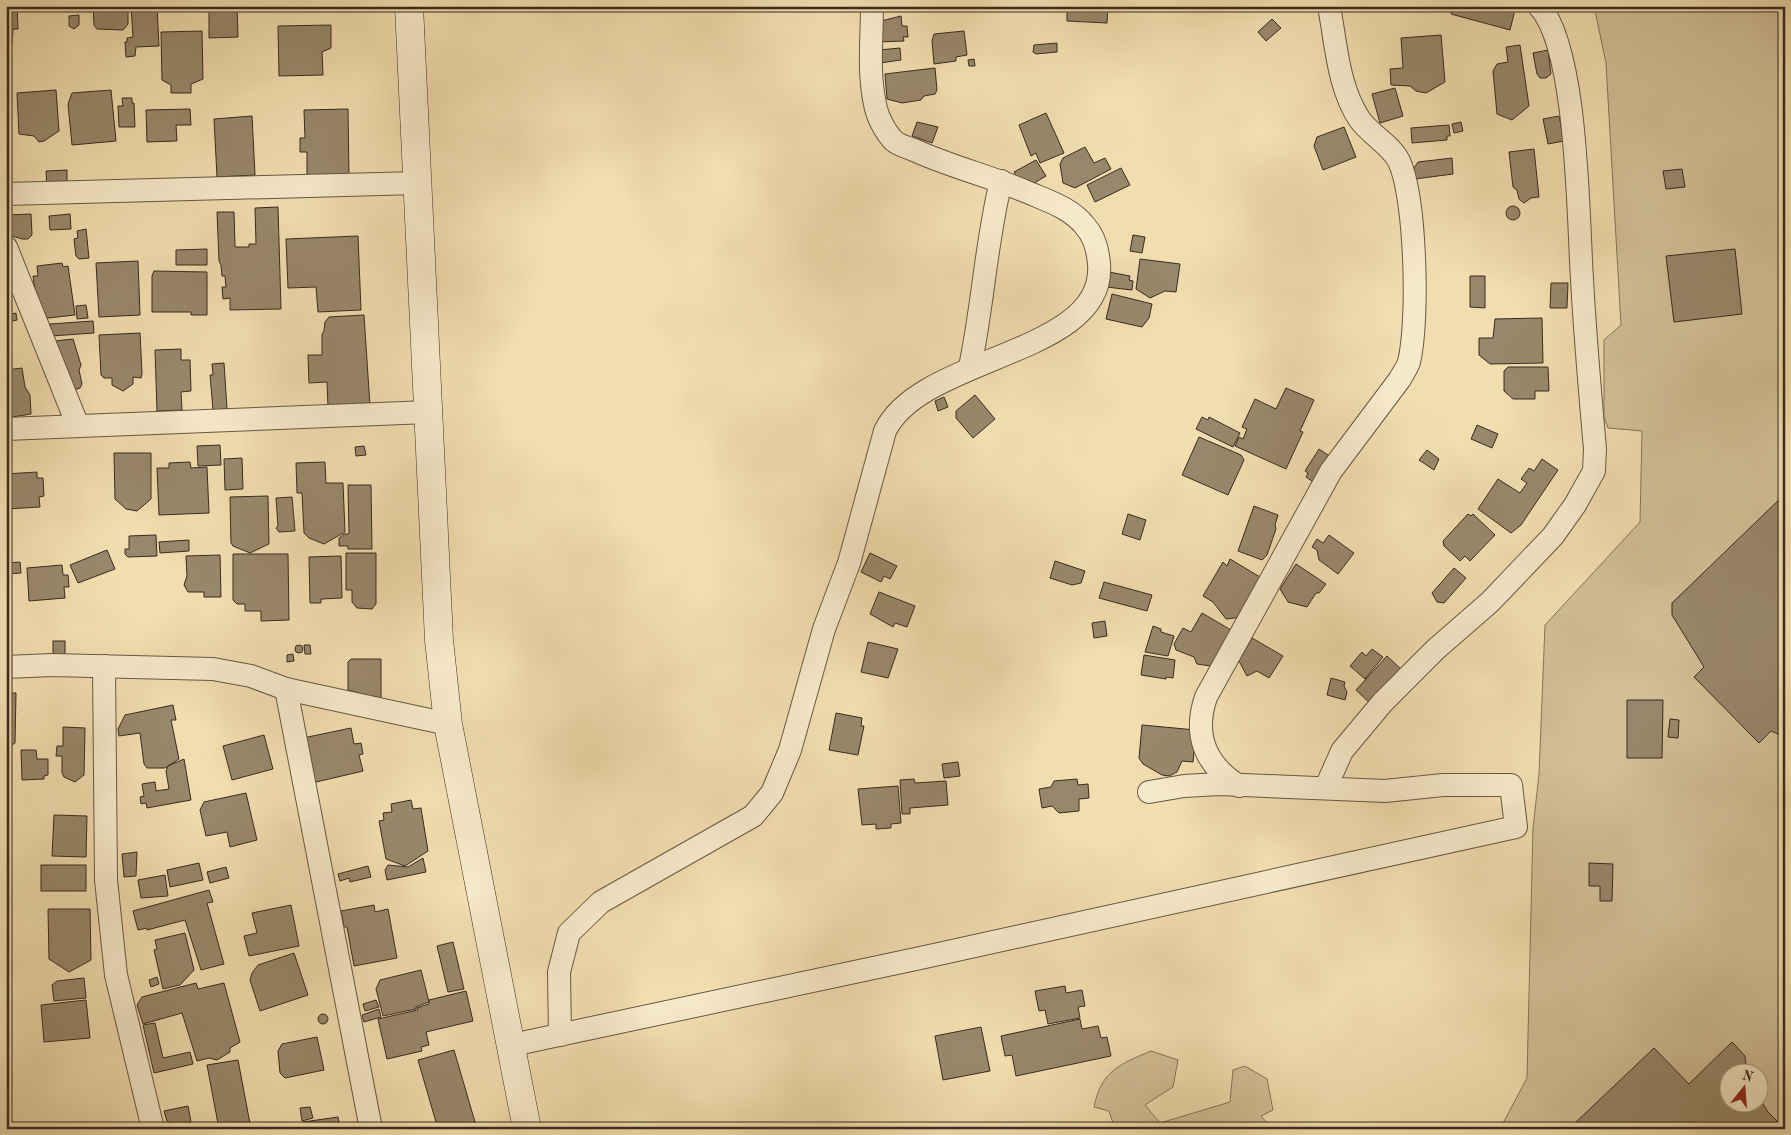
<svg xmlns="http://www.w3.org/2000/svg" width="1791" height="1135" font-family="'Old Standard TT',serif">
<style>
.green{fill:#d2bf96;stroke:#85755c;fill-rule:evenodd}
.building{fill:#98886b;stroke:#382b22}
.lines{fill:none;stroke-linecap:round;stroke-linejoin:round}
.minor-casing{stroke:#665845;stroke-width:24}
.secondary-casing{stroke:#382b22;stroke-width:29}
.minor{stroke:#f6e9ca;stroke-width:22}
.secondary{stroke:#f6e9ca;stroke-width:28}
</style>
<rect width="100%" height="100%" fill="#f1ddae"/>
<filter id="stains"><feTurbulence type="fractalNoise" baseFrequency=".004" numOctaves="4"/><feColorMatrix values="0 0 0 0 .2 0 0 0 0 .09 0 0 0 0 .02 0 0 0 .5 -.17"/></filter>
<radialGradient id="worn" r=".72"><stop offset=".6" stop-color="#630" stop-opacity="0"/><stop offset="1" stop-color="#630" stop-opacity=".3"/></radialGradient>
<g class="green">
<path d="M 1594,6 L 1785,6 L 1785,1129 L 1500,1129 L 1527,1078 L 1533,828 L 1539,774 L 1545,625 L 1640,522 L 1642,431 L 1608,428 L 1604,417 L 1604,340 L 1621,325 L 1606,63 ZM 1728,1072 L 1758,1072 L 1758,1102 L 1728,1102 Z"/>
<path d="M 1151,1051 L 1178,1060 L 1173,1087 L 1145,1105 L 1160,1123 L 1230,1102 L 1233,1070 L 1245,1066 L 1267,1079 L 1273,1110 L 1261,1116 L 1271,1127 L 1290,1129 L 1115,1129 L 1109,1111 L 1094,1107 C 1101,1071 1120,1064 1151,1051 Z"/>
</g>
<g class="building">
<path d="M 6,6 L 17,6 L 18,29 L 13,29 L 12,45 L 6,45 Z"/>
<path d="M 93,6 L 128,6 L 128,24 L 123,30 L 97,29 L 94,25 Z"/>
<path d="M 131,6 L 157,6 L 159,46 L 136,47 L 135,56 L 126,57 L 125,42 L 127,42 L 127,38 L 133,37 Z"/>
<path d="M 209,6 L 237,6 L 238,37 L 209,38 Z"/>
<path d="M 1067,6 L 1108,6 L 1107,23 L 1067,21 Z"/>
<path d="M 1453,6 L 1516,6 L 1510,30 L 1451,14 Z"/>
<path d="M 79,15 L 79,25 L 74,29 L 69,26 L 69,16 Z"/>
<path d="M 901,16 L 902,26 L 907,26 L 908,37 L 903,37 L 904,41 L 877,42 L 881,21 Z"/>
<path d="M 1272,19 L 1281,28 L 1266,41 L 1258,32 Z"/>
<path d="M 331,25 L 331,48 L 322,52 L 323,75 L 279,76 L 278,26 Z"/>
<path d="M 202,31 L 203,79 L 191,84 L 191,93 L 171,93 L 171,85 L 162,80 L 161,32 Z"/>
<path d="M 964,31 L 967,55 L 956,57 L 956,61 L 934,64 L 932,41 L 934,34 Z"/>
<path d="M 1441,35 L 1445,82 L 1426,93 L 1416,91 L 1410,86 L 1391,85 L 1390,69 L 1403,68 L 1401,38 Z"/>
<path d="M 1057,43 L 1057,52 L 1036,54 L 1033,52 L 1034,45 Z"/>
<path d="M 1520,45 L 1529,106 L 1512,120 L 1497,114 L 1493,71 L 1497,64 L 1508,62 L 1506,47 Z"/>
<path d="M 900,48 L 901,60 L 880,63 L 879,50 Z"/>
<path d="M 1548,50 L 1551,74 L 1546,78 L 1540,78 L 1537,74 L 1533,53 Z"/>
<path d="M 974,59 L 975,66 L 969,66 L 968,60 Z"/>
<path d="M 935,68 L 937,90 L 935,94 L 924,96 L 921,100 L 902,103 L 887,99 L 885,74 Z"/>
<path d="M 1395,88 L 1403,116 L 1380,123 L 1372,94 Z"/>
<path d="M 56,90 L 59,131 L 44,141 L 39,142 L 34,136 L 19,134 L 17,93 Z"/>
<path d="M 111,90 L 116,141 L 72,145 L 68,104 L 72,93 Z"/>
<path d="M 122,98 L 132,98 L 132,103 L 134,103 L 135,127 L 119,127 L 118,106 L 123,106 Z"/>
<path d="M 190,109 L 191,125 L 176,125 L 177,141 L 147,142 L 146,110 Z"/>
<path d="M 348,109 L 349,177 L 307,177 L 307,152 L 300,152 L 300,138 L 305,138 L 304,110 Z"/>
<path d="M 1046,113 L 1064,153 L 1040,163 L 1036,153 L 1031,156 L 1019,125 Z"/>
<path d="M 252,116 L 255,175 L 217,177 L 214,119 Z"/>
<path d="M 1559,116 L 1564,141 L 1548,144 L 1543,119 Z"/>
<path d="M 917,122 L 938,127 L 932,143 L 912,136 Z"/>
<path d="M 1461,122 L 1463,131 L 1454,133 L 1452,124 Z"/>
<path d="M 1449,125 L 1450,136 L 1447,136 L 1447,140 L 1412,143 L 1411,128 Z"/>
<path d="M 1344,127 L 1356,157 L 1323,170 L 1314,146 L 1317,137 Z"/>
<path d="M 1085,147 L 1094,163 L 1105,158 L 1111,169 L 1075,188 L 1063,183 L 1060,164 L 1063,158 Z"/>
<path d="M 1534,149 L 1539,197 L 1531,198 L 1524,203 L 1519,199 L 1517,190 L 1513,187 L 1509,152 Z"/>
<path d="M 1452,158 L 1453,174 L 1415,179 L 1414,168 L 1418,162 Z"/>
<path d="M 1036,160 L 1046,176 L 1024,189 L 1014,172 Z"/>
<path d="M 1121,168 L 1130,185 L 1095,202 L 1087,185 Z"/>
<path d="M 1682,169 L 1685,187 L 1666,189 L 1663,171 Z"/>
<path d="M 67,170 L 67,188 L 47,189 L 46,171 Z"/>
<circle cx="1513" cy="213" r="7"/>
<path d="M 278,207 L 281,309 L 230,310 L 230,298 L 223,299 L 222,287 L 226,287 L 225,276 L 222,276 L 221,265 L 219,261 L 217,212 L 234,212 L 235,247 L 249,247 L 249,244 L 256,244 L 255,208 Z"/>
<path d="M 31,214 L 32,235 L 28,239 L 22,239 L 6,234 L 6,215 Z"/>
<path d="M 70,214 L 71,229 L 50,230 L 49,216 Z"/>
<path d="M 86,229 L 89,258 L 79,259 L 76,256 L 74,239 L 78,238 L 77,231 Z"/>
<path d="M 1133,235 L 1145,237 L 1142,253 L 1130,251 Z"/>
<path d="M 358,236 L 361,310 L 318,312 L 316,287 L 288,288 L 286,239 Z"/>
<path d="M 207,249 L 207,265 L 176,265 L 176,250 Z"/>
<path d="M 1735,249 L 1742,314 L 1674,322 L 1666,256 Z"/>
<path d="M 1140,259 L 1180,264 L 1176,292 L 1165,291 L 1150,298 L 1136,289 Z"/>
<path d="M 138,261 L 140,315 L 99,317 L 96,263 Z"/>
<path d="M 62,263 L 63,267 L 68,266 L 75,315 L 39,319 L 33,276 L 38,276 L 37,266 Z"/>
<path d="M 154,271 L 207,272 L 207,315 L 191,315 L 191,312 L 152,312 L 152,276 Z"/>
<path d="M 1109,272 L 1130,276 L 1129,280 L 1133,281 L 1132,290 L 1106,287 Z"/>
<path d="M 1470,276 L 1485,276 L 1485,308 L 1470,307 Z"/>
<path d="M 1551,283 L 1568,283 L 1567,308 L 1550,308 Z"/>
<path d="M 1112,294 L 1152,304 L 1149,318 L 1142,327 L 1106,319 Z"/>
<path d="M 86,305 L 88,318 L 77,319 L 76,306 Z"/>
<path d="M 16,313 L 17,320 L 6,323 L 6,315 Z"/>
<path d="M 364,315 L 370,406 L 328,407 L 327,382 L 309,383 L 308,355 L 322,355 L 322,334 L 324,331 L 325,322 L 329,317 Z"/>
<path d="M 1542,318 L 1543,363 L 1490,364 L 1479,355 L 1479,338 L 1493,338 L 1495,319 Z"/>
<path d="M 93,321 L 94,333 L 51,336 L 50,324 Z"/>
<path d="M 140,333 L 142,374 L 141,378 L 133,377 L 133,384 L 123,391 L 112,385 L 112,378 L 104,378 L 101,375 L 99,335 Z"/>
<path d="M 73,339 L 81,365 L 79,370 L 82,384 L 80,388 L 73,390 L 55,341 Z"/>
<path d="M 181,349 L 181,360 L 190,360 L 191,391 L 181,392 L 182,410 L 157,411 L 155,350 Z"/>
<path d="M 224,363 L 227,409 L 213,410 L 210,375 L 213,375 L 212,364 Z"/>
<path d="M 1508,367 L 1548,367 L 1549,391 L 1535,391 L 1535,399 L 1513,399 L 1504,391 L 1504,371 Z"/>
<path d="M 22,368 L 25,387 L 30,395 L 31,414 L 6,418 L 6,370 Z"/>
<path d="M 1286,388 L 1314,400 L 1300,431 L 1303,432 L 1286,469 L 1235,446 L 1239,437 L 1243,439 L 1247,429 L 1242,427 L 1255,399 L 1276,409 Z"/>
<path d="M 975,395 L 995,419 L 973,438 L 956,418 L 956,411 Z"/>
<path d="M 944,397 L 948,407 L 938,411 L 935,401 Z"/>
<path d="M 1202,417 L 1208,420 L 1209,417 L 1240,433 L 1233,447 L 1196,429 Z"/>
<path d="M 1477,425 L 1498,434 L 1492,448 L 1471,439 Z"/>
<path d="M 1199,437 L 1241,455 L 1244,460 L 1228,495 L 1182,475 Z"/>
<path d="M 220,445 L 221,465 L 198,466 L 197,446 Z"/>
<path d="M 364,446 L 366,455 L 356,456 L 355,447 Z"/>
<path d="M 1319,449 L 1331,457 L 1315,483 L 1306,477 L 1308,473 L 1305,471 Z"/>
<path d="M 1427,450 L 1439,459 L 1434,470 L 1419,460 Z"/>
<path d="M 114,453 L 151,453 L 151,499 L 137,511 L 126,509 L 115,499 Z"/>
<path d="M 242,458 L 243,489 L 225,490 L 224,459 Z"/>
<path d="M 1542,459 L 1558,470 L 1521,525 L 1511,533 L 1478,509 L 1498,479 L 1520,493 L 1527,483 L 1521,479 L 1529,468 L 1534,471 Z"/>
<path d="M 190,462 L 191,468 L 207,467 L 209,513 L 159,515 L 157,468 L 169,468 L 169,463 Z"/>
<path d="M 325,462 L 326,483 L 343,483 L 345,532 L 324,544 L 309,538 L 304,533 L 302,493 L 297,493 L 296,463 Z"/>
<path d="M 37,472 L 37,478 L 43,478 L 44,496 L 39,497 L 40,507 L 6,509 L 6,474 Z"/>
<path d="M 348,485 L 371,485 L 372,549 L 348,549 L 348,546 L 339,546 L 339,538 L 344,534 L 349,534 Z"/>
<path d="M 1785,494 L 1785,737 L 1771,731 L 1759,743 L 1694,677 L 1704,667 L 1672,615 L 1672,603 Z"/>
<path d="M 268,496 L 269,544 L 250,553 L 233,546 L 231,543 L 230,497 Z"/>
<path d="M 292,497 L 295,531 L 279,532 L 276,528 L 278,526 L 276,498 Z"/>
<path d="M 1254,506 L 1278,515 L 1275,525 L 1276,529 L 1267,555 L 1262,560 L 1238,551 Z"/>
<path d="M 1128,514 L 1146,520 L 1140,540 L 1122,534 Z"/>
<path d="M 1468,514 L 1471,516 L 1473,514 L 1495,535 L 1470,561 L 1465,556 L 1460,561 L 1444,546 L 1443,541 Z"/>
<path d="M 156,535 L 157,556 L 128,557 L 125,554 L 125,549 L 129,549 L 129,536 Z"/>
<path d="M 1329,535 L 1354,553 L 1338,574 L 1319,560 L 1317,550 L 1312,547 L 1317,539 L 1323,543 Z"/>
<path d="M 189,540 L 189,551 L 160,553 L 159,542 Z"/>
<path d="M 107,550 L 115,569 L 78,583 L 70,565 Z"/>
<path d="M 346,553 L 376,553 L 376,604 L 372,609 L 357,608 L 352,602 L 352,590 L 346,590 Z"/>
<path d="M 870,553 L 897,566 L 890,579 L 884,576 L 881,582 L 861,572 Z"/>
<path d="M 233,554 L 288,554 L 289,620 L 261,621 L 261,611 L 245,611 L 245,604 L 237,604 L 233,600 Z"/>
<path d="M 220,555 L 221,597 L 204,597 L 204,592 L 188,592 L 184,585 L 187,576 L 186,556 Z"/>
<path d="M 341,556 L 342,598 L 321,599 L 321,603 L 310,603 L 309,557 Z"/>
<path d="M 1230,559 L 1265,580 L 1244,617 L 1226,619 L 1213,602 L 1203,596 L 1223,562 L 1227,566 Z"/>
<path d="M 1055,561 L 1085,571 L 1081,583 L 1072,585 L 1050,578 Z"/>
<path d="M 20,562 L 21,573 L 6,574 L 6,563 Z"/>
<path d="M 1296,564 L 1326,584 L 1319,593 L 1316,593 L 1307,607 L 1288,602 L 1280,589 Z"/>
<path d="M 62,565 L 63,575 L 68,575 L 69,587 L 64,587 L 65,598 L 29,601 L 27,568 Z"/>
<path d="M 1454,568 L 1466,578 L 1444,603 L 1437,602 L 1432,593 Z"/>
<path d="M 1104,582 L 1152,595 L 1147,611 L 1099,598 Z"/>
<path d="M 879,592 L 915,606 L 907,627 L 895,623 L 893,627 L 870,614 Z"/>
<path d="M 1202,613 L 1231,630 L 1211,666 L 1197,664 L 1194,657 L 1176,650 L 1174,644 L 1183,628 L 1191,632 Z"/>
<path d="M 1105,621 L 1107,636 L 1094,638 L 1092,623 Z"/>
<path d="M 1153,626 L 1161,629 L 1161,632 L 1174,636 L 1168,656 L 1145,652 Z"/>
<path d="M 1252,638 L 1283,656 L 1269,678 L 1257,671 L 1247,676 L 1239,661 Z"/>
<rect x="53" y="641" width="12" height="17"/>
<path d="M 868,642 L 898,649 L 888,678 L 861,672 Z"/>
<path d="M 304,645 L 310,645 L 311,654 L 305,654 Z"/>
<circle cx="299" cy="649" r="4"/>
<path d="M 1372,649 L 1383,657 L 1365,679 L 1350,666 L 1362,652 L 1366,656 Z"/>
<path d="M 293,654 L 294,661 L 287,662 L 287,655 Z"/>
<path d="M 1144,655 L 1175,660 L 1173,678 L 1166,677 L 1166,679 L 1141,675 Z"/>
<path d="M 1387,656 L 1404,672 L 1373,706 L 1356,690 Z"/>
<path d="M 351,659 L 381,659 L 381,700 L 348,690 L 348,662 Z"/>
<path d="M 1331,678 L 1345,682 L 1344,686 L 1347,692 L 1345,700 L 1327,695 Z"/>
<path d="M 6,693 L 16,693 L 15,743 L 6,750 Z"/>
<path d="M 1627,700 L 1663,700 L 1662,758 L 1627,758 Z"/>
<path d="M 173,705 L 176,720 L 171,720 L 179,759 L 165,768 L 147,768 L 144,764 L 140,733 L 119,736 L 118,729 L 125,715 Z"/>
<path d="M 836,713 L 862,718 L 861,726 L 864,726 L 858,755 L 829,750 Z"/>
<path d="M 1670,719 L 1679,720 L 1678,738 L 1668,737 Z"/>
<path d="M 1142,725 L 1196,730 L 1193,762 L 1182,761 L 1177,772 L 1169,776 L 1162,775 L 1143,764 L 1139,758 Z"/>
<path d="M 63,727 L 85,728 L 84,775 L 75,782 L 64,777 L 62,773 L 62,756 L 56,756 L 57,746 L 63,746 Z"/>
<path d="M 351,728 L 354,744 L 361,743 L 363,754 L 359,755 L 363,771 L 312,783 L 303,738 Z"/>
<path d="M 264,735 L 273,769 L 232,780 L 223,746 Z"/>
<path d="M 21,750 L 36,750 L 37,759 L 48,759 L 48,775 L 44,776 L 44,779 L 22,780 Z"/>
<path d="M 184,759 L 191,800 L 147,808 L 146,803 L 141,804 L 140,797 L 144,796 L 142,784 L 155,782 L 156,791 L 169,789 L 166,771 L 168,766 Z"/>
<path d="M 958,762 L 960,776 L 944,778 L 942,764 Z"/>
<path d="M 914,779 L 915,783 L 946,781 L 948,805 L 910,808 L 910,814 L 902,814 L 900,780 Z"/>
<path d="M 1077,779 L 1078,785 L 1088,784 L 1089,798 L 1079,799 L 1079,811 L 1059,813 L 1052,806 L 1042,808 L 1039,789 L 1051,787 L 1054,781 Z"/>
<path d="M 898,786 L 901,823 L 891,824 L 891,828 L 876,829 L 876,824 L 862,825 L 858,789 Z"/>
<path d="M 246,793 L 257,840 L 230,847 L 227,832 L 206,836 L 200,810 L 204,802 Z"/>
<path d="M 411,800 L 413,809 L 421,808 L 428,851 L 405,866 L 386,859 L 379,821 L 384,820 L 383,813 L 392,812 L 391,804 Z"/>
<path d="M 54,815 L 87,816 L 86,857 L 52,856 Z"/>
<path d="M 137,852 L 136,876 L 124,877 L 122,854 Z"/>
<path d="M 423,858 L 426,872 L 387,880 L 385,870 L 388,865 L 408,867 Z"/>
<path d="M 199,863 L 203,880 L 170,887 L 167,870 Z"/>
<path d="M 1589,863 L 1613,864 L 1612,901 L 1600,901 L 1600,886 L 1589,886 Z"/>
<rect x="41" y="865" width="45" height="26"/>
<path d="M 368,866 L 371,877 L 350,882 L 349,878 L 340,881 L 338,874 Z"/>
<path d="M 226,867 L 229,878 L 210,883 L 207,872 Z"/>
<path d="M 165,875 L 168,896 L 141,898 L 138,880 Z"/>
<path d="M 209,890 L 213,902 L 207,903 L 224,964 L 201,970 L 185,920 L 147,930 L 147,928 L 138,930 L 133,911 Z"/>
<path d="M 291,905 L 299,946 L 249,956 L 244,936 L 257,933 L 252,913 Z"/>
<path d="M 374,905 L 375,912 L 388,909 L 397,958 L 354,966 L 347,927 L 344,927 L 341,911 Z"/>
<path d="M 48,909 L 90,909 L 91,960 L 69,972 L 49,959 Z"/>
<path d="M 185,933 L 194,970 L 180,985 L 163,989 L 154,950 L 157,949 L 155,940 Z"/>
<path d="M 453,942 L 464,989 L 448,992 L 437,946 Z"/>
<path d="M 294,953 L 308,995 L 260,1011 L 250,980 L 252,973 L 258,965 Z"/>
<path d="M 421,970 L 429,1002 L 416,1007 L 416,1009 L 383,1016 L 376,989 L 380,980 Z"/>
<path d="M 157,977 L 159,984 L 151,987 L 149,980 Z"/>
<path d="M 84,978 L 86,998 L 54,1001 L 52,985 L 57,981 Z"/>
<path d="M 196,983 L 198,989 L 224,983 L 240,1042 L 230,1048 L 230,1052 L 217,1060 L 209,1058 L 197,1061 L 182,1013 L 143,1024 L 137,1005 L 142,997 Z"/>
<path d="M 1065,986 L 1066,993 L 1082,990 L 1085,1006 L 1078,1007 L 1080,1018 L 1048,1024 L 1045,1010 L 1039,1011 L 1035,991 Z"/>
<path d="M 466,991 L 473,1021 L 426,1032 L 429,1045 L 421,1047 L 422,1051 L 387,1059 L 378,1019 L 418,1010 L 417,1008 L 429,1004 L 429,1000 Z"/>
<path d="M 86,1000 L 90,1038 L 44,1042 L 41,1005 Z"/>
<path d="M 376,1000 L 379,1007 L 365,1011 L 363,1004 Z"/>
<path d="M 379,1009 L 381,1017 L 364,1022 L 362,1015 Z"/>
<circle cx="323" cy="1019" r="5"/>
<path d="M 1080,1019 L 1082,1029 L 1098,1026 L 1101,1038 L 1107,1037 L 1111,1056 L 1016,1076 L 1012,1055 L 1005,1056 L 1001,1036 Z"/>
<path d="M 155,1023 L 163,1058 L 190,1052 L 193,1064 L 154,1073 L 143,1025 Z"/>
<path d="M 981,1027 L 990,1071 L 943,1080 L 935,1036 Z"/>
<path d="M 317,1037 L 324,1070 L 285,1078 L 280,1073 L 278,1051 L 282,1044 Z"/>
<path d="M 1732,1042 L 1745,1056 L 1747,1072 L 1728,1072 L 1728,1102 L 1758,1102 L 1758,1096 L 1768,1112 L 1785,1129 L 1577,1129 L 1573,1125 L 1654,1048 L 1689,1084 Z"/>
<path d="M 454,1050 L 477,1129 L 438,1129 L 418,1060 Z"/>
<path d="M 238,1060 L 251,1129 L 219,1129 L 207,1065 Z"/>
<path d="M 188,1106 L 191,1122 L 172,1125 L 167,1121 L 164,1111 Z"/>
<path d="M 310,1107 L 313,1118 L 302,1121 L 300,1108 Z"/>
<path d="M 338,1117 L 340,1129 L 304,1129 L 303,1122 Z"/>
</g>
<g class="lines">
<g class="minor-casing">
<g id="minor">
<path d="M 6,194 L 418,183"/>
<path d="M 6,247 L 78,426"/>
<path d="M 970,367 C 983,305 986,242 1001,181"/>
<path d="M 6,429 L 428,412"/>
<path d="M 104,666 L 106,880 L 116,975 L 153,1129"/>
<path d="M 6,667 L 52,665 L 213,669 L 251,676 L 286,689 L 448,724"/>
<path d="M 286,689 L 371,1129"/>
<path d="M 1239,786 C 1205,765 1193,735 1206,697 L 1331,471 L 1400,379 C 1403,373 1407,368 1409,362 C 1419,321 1416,198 1399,161 C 1391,145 1371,135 1360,120 C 1338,88 1336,43 1329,6"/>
<path d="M 1326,787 L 1342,751 L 1383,702 L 1436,649 L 1490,602 L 1553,536 L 1575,505 L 1594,471 L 1595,449 C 1590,392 1585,336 1582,279 C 1578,219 1578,48 1539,6"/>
<path d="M 560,1035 L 559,972 L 569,933 L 601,902 L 753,816 L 772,793 L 790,750 L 824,629 L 849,563 L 885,431 C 921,355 1107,355 1099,264 C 1098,251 1095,237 1085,226 C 1071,208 1048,201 1027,192 C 990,176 951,167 914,150 C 908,148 899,145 894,141 C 885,132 877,116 875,104 C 868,73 872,38 872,6"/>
<path d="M 512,1045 L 925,957 L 1516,827 L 1511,785 L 1443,785 L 1385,791 L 1220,784 L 1184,786 L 1149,792"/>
</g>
</g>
<g class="secondary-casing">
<path id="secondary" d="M 409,6 L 439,640 L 448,724 L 527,1129"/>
</g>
<use href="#minor" class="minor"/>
<use href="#secondary" class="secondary"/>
</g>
<rect width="1791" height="1135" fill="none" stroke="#f1ddae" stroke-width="25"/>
<rect x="8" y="8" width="1776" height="1120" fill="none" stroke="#382b22" stroke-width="2.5"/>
<rect x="12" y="12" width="1766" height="1110" fill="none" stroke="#382b22"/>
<g transform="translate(1744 1088) rotate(17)"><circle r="24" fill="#f6e9ca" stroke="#aa9d87"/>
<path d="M0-4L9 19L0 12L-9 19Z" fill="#8f2418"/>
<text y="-8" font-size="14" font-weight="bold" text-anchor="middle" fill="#382b22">N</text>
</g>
<rect width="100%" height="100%" filter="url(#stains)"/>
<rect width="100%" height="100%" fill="url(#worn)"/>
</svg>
